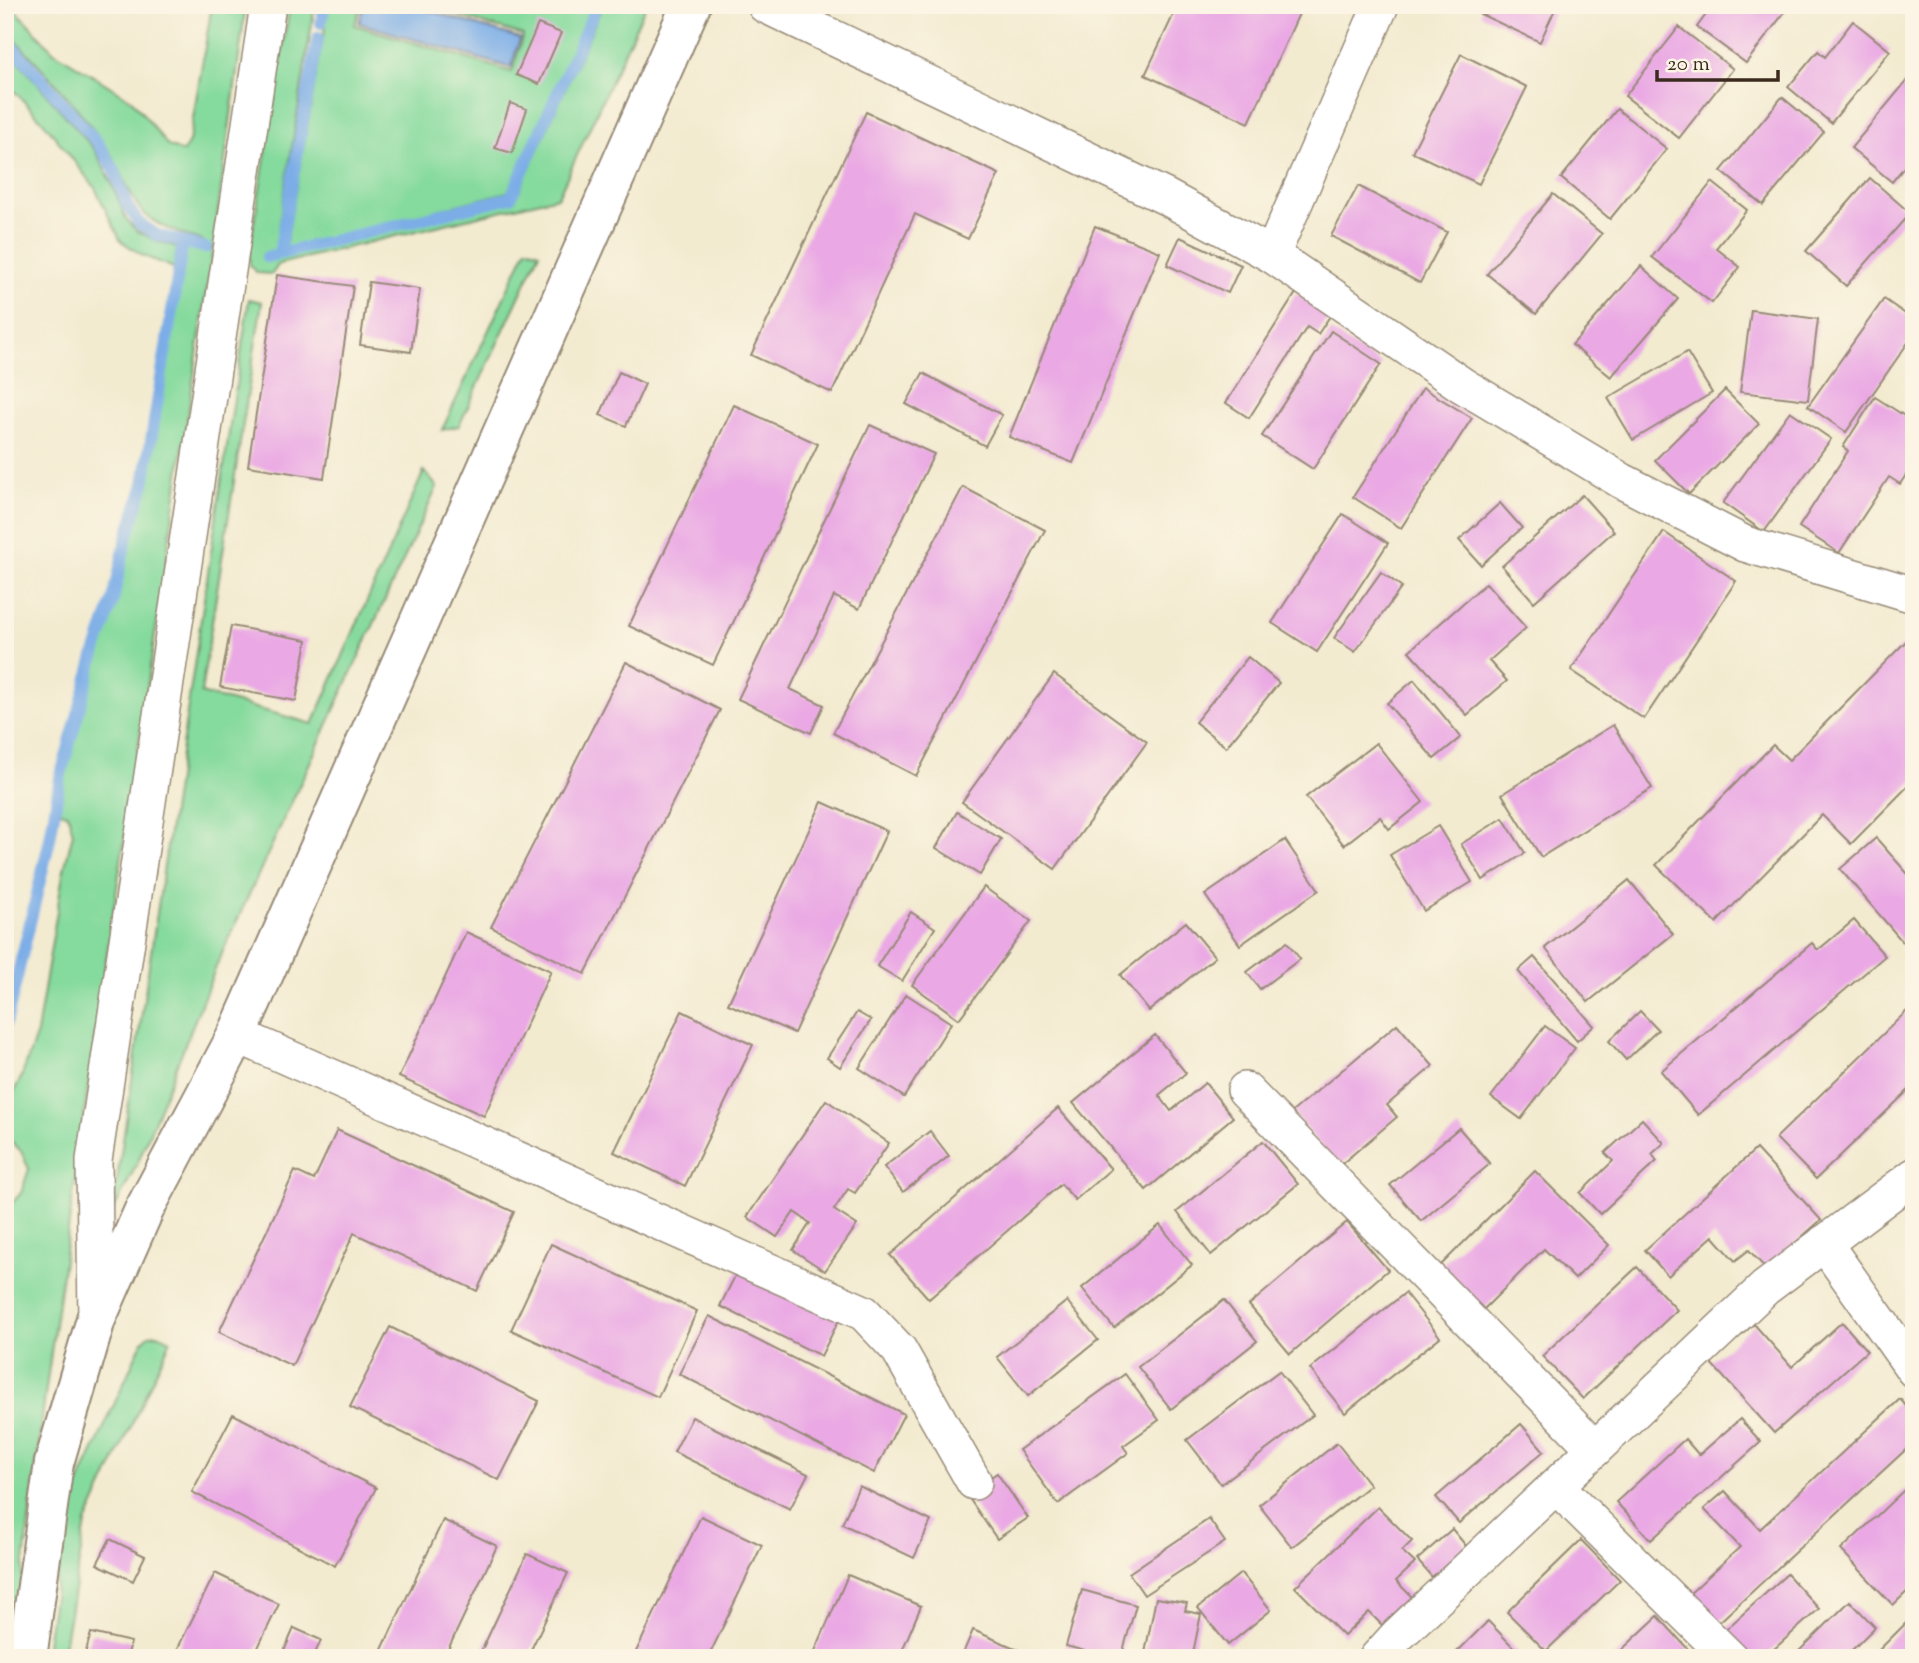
<svg xmlns="http://www.w3.org/2000/svg" width="1919" height="1663" font-family="'Sorts Mill Goudy',serif">
<style>
.green{fill:#85da9d;stroke:#60825e;stroke-width:2}
.water{fill:#7bade7;stroke:#5b6c82;stroke-width:2}
.lines{fill:none;stroke-linecap:round;stroke-linejoin:round}
.stream{stroke:#7bade7;stroke-width:12}
.building{fill:#eaa9e4}
.street-casing{stroke:#978a77;stroke-width:38}
.primary-casing{stroke:#978a77;stroke-width:42}
.street{stroke:#fff;stroke-width:35}
.primary{stroke:#fff;stroke-width:38}
</style>
<rect width="100%" height="100%" fill="#fcf5e5"/>
<filter id="ink" filterUnits="userSpaceOnUse"><feTurbulence type="fractalNoise" baseFrequency=".0143" numOctaves="2"/><feDisplacementMap in="SourceGraphic" scale="14" xChannelSelector="R" yChannelSelector="G"/><feConvolveMatrix kernelMatrix="1 2 1 2 8 2 1 2 1" color-interpolation-filters="sRGB"/></filter>
<filter id="wash" filterUnits="userSpaceOnUse"><feTurbulence type="fractalNoise" baseFrequency=".00686" numOctaves="4" result="noise"/><feDisplacementMap in="SourceGraphic" scale="28" xChannelSelector="R" yChannelSelector="G"/><feGaussianBlur stdDeviation="1.57" result="paint"/><feColorMatrix in="noise" values="0 0 0 0 0 0 0 0 0 0 0 0 0 0 0 0 0 1.4 0 .05"/><feComposite in="paint" operator="in"/></filter>
<g filter="url(#wash)">
<rect width="100%" height="100%" fill="#f3ebd0"/>
<g class="green">
<path d="M 5,5 L 11,5 L 53,51 L 132,100 L 168,146 L 183,152 L 189,142 L 212,5 L 246,5 L 213,248 L 100,1001 L 44,1403 L 12,1658 L 5,1658 L 5,1211 L 21,1193 L 29,1169 L 21,1151 L 5,1135 L 5,1108 L 21,1078 L 37,1033 L 63,874 L 73,833 L 68,814 L 57,810 L 62,778 L 95,660 L 116,600 L 127,546 L 146,485 L 170,347 L 184,245 L 204,252 L 206,247 L 203,241 C 182,234 161,229 145,214 C 131,202 122,170 110,153 C 80,108 42,68 5,29 Z"/>
<path d="M 290,5 L 315,5 L 274,258 L 515,200 L 603,5 L 646,5 L 558,197 L 279,264 L 272,274 L 257,273 L 250,265 L 249,254 Z"/>
<path d="M 329,5 L 361,5 L 355,25 L 512,72 L 523,35 L 422,5 L 494,5 L 523,15 L 527,5 L 592,5 L 508,192 L 285,249 Z"/>
<path d="M 5,46 L 95,150 L 112,184 L 126,219 L 137,231 L 157,241 L 177,247 L 174,268 L 144,256 L 121,241 L 95,188 L 45,124 L 5,81 Z"/>
<path d="M 527,248 L 540,252 L 459,426 L 442,430 Z"/>
<path d="M 249,299 L 262,302 L 201,693 L 313,724 L 424,471 L 437,487 L 218,962 L 138,1162 L 112,1213 Z"/>
<path d="M 158,1334 L 171,1340 L 86,1523 L 62,1658 L 45,1658 L 67,1510 L 142,1342 L 149,1335 Z"/>
</g>
<path class="water" d="M 364,5 L 410,5 L 520,38 L 511,68 L 359,23 Z"/>
<g class="lines">
<g class="stream">
<path d="M 321,23 L 325,5"/>
<path d="M 5,38 L 97,142 L 114,169 L 127,205 L 139,223 L 157,235 L 206,248"/>
<path d="M 279,254 L 318,38"/>
<path d="M 267,257 L 511,197 L 597,5"/>
<path d="M 6,1023 L 50,839 L 60,778 L 93,660 L 113,600 L 125,545 L 144,484 L 183,242"/>
</g>
</g>
<g id="blocks">
<g class="building">
<path d="M 1178,5 L 1303,5 L 1249,123 L 1145,75 Z"/>
<path d="M 1484,5 L 1557,5 L 1540,42 L 1480,14 Z"/>
<path d="M 1713,5 L 1790,5 L 1746,63 L 1697,27 Z"/>
<path d="M 1853,21 L 1890,51 L 1831,123 L 1788,87 L 1818,51 L 1825,57 Z"/>
<path d="M 538,24 L 561,33 L 539,84 L 516,75 Z"/>
<path d="M 1679,27 L 1733,69 L 1679,138 L 1625,96 Z"/>
<path d="M 1461,54 L 1527,87 L 1479,184 L 1412,152 Z"/>
<path d="M 1914,72 L 1914,155 L 1892,182 L 1851,148 Z"/>
<path d="M 1782,97 L 1824,132 L 1763,205 L 1721,171 Z"/>
<path d="M 510,103 L 527,109 L 512,153 L 495,148 Z"/>
<path d="M 1617,109 L 1667,149 L 1610,219 L 1561,178 Z"/>
<path d="M 866,112 L 999,174 L 968,239 L 915,214 L 832,393 L 751,355 Z"/>
<path d="M 1870,178 L 1910,213 L 1846,286 L 1806,251 Z"/>
<path d="M 1712,182 L 1747,210 L 1716,248 L 1740,267 L 1712,303 L 1652,257 Z"/>
<path d="M 1358,186 L 1447,232 L 1420,283 L 1331,236 Z"/>
<path d="M 1553,194 L 1602,234 L 1536,314 L 1487,274 Z"/>
<path d="M 1095,226 L 1160,252 L 1073,463 L 1009,437 Z"/>
<path d="M 1180,237 L 1241,265 L 1228,293 L 1167,265 Z"/>
<path d="M 1641,266 L 1678,299 L 1611,377 L 1572,345 Z"/>
<path d="M 277,275 L 353,286 L 324,478 L 248,466 Z"/>
<path d="M 369,282 L 420,289 L 411,352 L 360,345 Z"/>
<path d="M 1296,293 L 1330,316 L 1318,334 L 1307,327 L 1249,418 L 1226,403 Z"/>
<path d="M 1884,299 L 1914,320 L 1914,334 L 1846,432 L 1808,406 Z"/>
<path d="M 1751,310 L 1818,319 L 1808,400 L 1740,392 Z"/>
<path d="M 1331,331 L 1381,364 L 1313,469 L 1262,436 Z"/>
<path d="M 1687,352 L 1712,393 L 1633,440 L 1608,398 Z"/>
<path d="M 619,372 L 645,384 L 626,426 L 600,415 Z"/>
<path d="M 923,373 L 1002,415 L 985,446 L 906,404 Z"/>
<path d="M 1423,388 L 1472,418 L 1401,528 L 1353,497 Z"/>
<path d="M 1725,390 L 1759,424 L 1689,494 L 1655,460 Z"/>
<path d="M 1875,397 L 1914,422 L 1914,463 L 1900,484 L 1889,477 L 1839,553 L 1799,527 L 1848,451 L 1843,447 Z"/>
<path d="M 734,405 L 818,444 L 713,665 L 629,626 Z"/>
<path d="M 1790,411 L 1831,439 L 1764,532 L 1723,503 Z"/>
<path d="M 870,425 L 934,454 L 859,609 L 834,596 L 790,689 L 824,705 L 811,733 L 738,699 Z"/>
<path d="M 963,487 L 1045,530 L 916,776 L 833,733 Z"/>
<path d="M 1582,495 L 1614,531 L 1534,602 L 1502,566 Z"/>
<path d="M 1500,503 L 1522,528 L 1481,565 L 1459,540 Z"/>
<path d="M 1343,514 L 1388,543 L 1317,652 L 1272,623 Z"/>
<path d="M 1664,532 L 1736,581 L 1644,719 L 1571,670 Z"/>
<path d="M 1381,572 L 1402,587 L 1355,652 L 1334,638 Z"/>
<path d="M 1486,583 L 1526,628 L 1489,661 L 1507,681 L 1467,715 L 1409,651 Z"/>
<path d="M 231,626 L 307,640 L 296,701 L 220,687 Z"/>
<path d="M 1914,633 L 1914,780 L 1851,844 L 1822,815 L 1716,923 L 1656,865 L 1773,745 L 1789,760 Z"/>
<path d="M 1248,657 L 1279,683 L 1226,747 L 1195,722 Z"/>
<path d="M 626,662 L 720,710 L 585,974 L 491,927 Z"/>
<path d="M 1054,674 L 1147,742 L 1055,869 L 962,802 Z"/>
<path d="M 1414,680 L 1461,737 L 1434,759 L 1387,703 Z"/>
<path d="M 1613,725 L 1652,788 L 1541,857 L 1502,794 Z"/>
<path d="M 1376,743 L 1423,802 L 1389,829 L 1380,817 L 1344,845 L 1306,797 Z"/>
<path d="M 822,802 L 887,831 L 794,1033 L 728,1004 Z"/>
<path d="M 957,812 L 1001,839 L 980,875 L 936,848 Z"/>
<path d="M 1503,818 L 1525,853 L 1483,880 L 1461,844 Z"/>
<path d="M 1438,826 L 1472,882 L 1424,911 L 1390,855 Z"/>
<path d="M 1876,838 L 1914,881 L 1914,955 L 1840,869 Z"/>
<path d="M 1285,840 L 1319,890 L 1240,945 L 1205,895 Z"/>
<path d="M 1629,880 L 1673,934 L 1588,1002 L 1545,948 Z"/>
<path d="M 984,887 L 1031,921 L 959,1019 L 912,985 Z"/>
<path d="M 911,912 L 935,928 L 902,981 L 877,966 Z"/>
<path d="M 1854,920 L 1885,956 L 1698,1115 L 1661,1071 L 1812,943 L 1818,950 Z"/>
<path d="M 1186,922 L 1215,957 L 1149,1011 L 1120,975 Z"/>
<path d="M 466,932 L 551,971 L 484,1116 L 399,1077 Z"/>
<path d="M 1287,942 L 1300,959 L 1260,989 L 1247,972 Z"/>
<path d="M 1534,957 L 1594,1026 L 1577,1041 L 1518,971 Z"/>
<path d="M 906,994 L 951,1023 L 904,1097 L 859,1068 Z"/>
<path d="M 1914,1004 L 1914,1085 L 1816,1179 L 1776,1138 Z"/>
<path d="M 682,1011 L 753,1045 L 685,1186 L 614,1152 Z"/>
<path d="M 1640,1011 L 1658,1030 L 1626,1060 L 1609,1041 Z"/>
<path d="M 857,1012 L 871,1020 L 840,1067 L 827,1058 Z"/>
<path d="M 1397,1024 L 1433,1066 L 1387,1105 L 1397,1117 L 1338,1167 L 1292,1112 Z"/>
<path d="M 1545,1026 L 1575,1048 L 1521,1119 L 1491,1097 Z"/>
<path d="M 1155,1035 L 1186,1073 L 1159,1095 L 1171,1111 L 1205,1083 L 1233,1117 L 1146,1190 L 1073,1103 Z"/>
<path d="M 826,1100 L 889,1143 L 855,1193 L 848,1189 L 834,1210 L 857,1225 L 825,1271 L 793,1250 L 810,1223 L 794,1212 L 777,1237 L 747,1217 Z"/>
<path d="M 1058,1108 L 1111,1169 L 1075,1200 L 1061,1184 L 929,1299 L 890,1255 Z"/>
<path d="M 1642,1119 L 1664,1143 L 1652,1154 L 1657,1161 L 1600,1214 L 1580,1193 L 1613,1161 L 1605,1153 Z"/>
<path d="M 1459,1128 L 1490,1164 L 1421,1221 L 1390,1185 Z"/>
<path d="M 337,1130 L 514,1212 L 477,1291 L 354,1233 L 292,1366 L 219,1332 L 295,1171 L 314,1180 Z"/>
<path d="M 930,1131 L 949,1156 L 903,1192 L 884,1167 Z"/>
<path d="M 1263,1141 L 1298,1184 L 1211,1255 L 1177,1212 Z"/>
<path d="M 1756,1149 L 1821,1220 L 1766,1269 L 1749,1250 L 1735,1261 L 1713,1236 L 1668,1276 L 1645,1250 Z"/>
<path d="M 1535,1171 L 1609,1245 L 1575,1279 L 1544,1249 L 1478,1315 L 1434,1272 Z"/>
<path d="M 1347,1222 L 1388,1270 L 1290,1354 L 1249,1305 Z"/>
<path d="M 1160,1225 L 1192,1265 L 1114,1328 L 1082,1288 Z"/>
<path d="M 551,1244 L 697,1311 L 658,1397 L 511,1330 Z"/>
<path d="M 740,1266 L 841,1316 L 821,1356 L 720,1306 Z"/>
<path d="M 1637,1267 L 1677,1310 L 1583,1399 L 1542,1356 Z"/>
<path d="M 1405,1293 L 1440,1337 L 1345,1413 L 1310,1369 Z"/>
<path d="M 1224,1300 L 1257,1341 L 1171,1409 L 1138,1367 Z"/>
<path d="M 1067,1301 L 1098,1340 L 1028,1396 L 997,1357 Z"/>
<path d="M 709,1316 L 904,1414 L 874,1473 L 679,1374 Z"/>
<path d="M 1842,1322 L 1867,1351 L 1774,1433 L 1710,1362 L 1754,1324 L 1792,1367 Z"/>
<path d="M 390,1327 L 539,1401 L 499,1480 L 350,1407 Z"/>
<path d="M 1279,1371 L 1313,1415 L 1221,1484 L 1187,1440 Z"/>
<path d="M 1125,1374 L 1159,1420 L 1123,1446 L 1128,1453 L 1058,1504 L 1019,1450 Z"/>
<path d="M 1900,1399 L 1914,1415 L 1914,1442 L 1715,1626 L 1687,1596 L 1740,1547 L 1704,1509 L 1725,1491 L 1760,1529 Z"/>
<path d="M 233,1414 L 376,1488 L 335,1566 L 192,1492 Z"/>
<path d="M 692,1417 L 808,1474 L 790,1509 L 674,1452 Z"/>
<path d="M 1740,1419 L 1761,1442 L 1651,1540 L 1616,1502 L 1685,1439 L 1699,1455 Z"/>
<path d="M 1521,1424 L 1544,1451 L 1459,1523 L 1436,1497 Z"/>
<path d="M 1337,1443 L 1370,1485 L 1292,1547 L 1259,1505 Z"/>
<path d="M 997,1473 L 1028,1518 L 997,1539 L 966,1494 Z"/>
<path d="M 859,1486 L 931,1521 L 914,1558 L 842,1524 Z"/>
<path d="M 1905,1489 L 1914,1497 L 1914,1585 L 1893,1605 L 1841,1550 Z"/>
<path d="M 1378,1507 L 1412,1541 L 1402,1551 L 1415,1563 L 1396,1581 L 1412,1597 L 1382,1625 L 1369,1612 L 1344,1636 L 1295,1587 Z"/>
<path d="M 701,1516 L 762,1545 L 708,1658 L 633,1658 Z"/>
<path d="M 1209,1519 L 1225,1542 L 1144,1595 L 1129,1573 Z"/>
<path d="M 443,1520 L 497,1546 L 444,1658 L 378,1658 Z"/>
<path d="M 1452,1529 L 1467,1547 L 1432,1577 L 1417,1560 Z"/>
<path d="M 110,1539 L 145,1556 L 133,1581 L 97,1564 Z"/>
<path d="M 1581,1540 L 1620,1580 L 1546,1651 L 1507,1612 Z"/>
<path d="M 527,1554 L 568,1573 L 527,1658 L 478,1658 Z"/>
<path d="M 215,1573 L 279,1604 L 253,1658 L 173,1658 Z"/>
<path d="M 1241,1573 L 1271,1610 L 1228,1645 L 1198,1608 Z"/>
<path d="M 1787,1574 L 1819,1609 L 1764,1658 L 1746,1658 L 1723,1632 Z"/>
<path d="M 848,1575 L 921,1606 L 899,1658 L 812,1658 Z"/>
<path d="M 1082,1590 L 1136,1605 L 1121,1658 L 1092,1658 L 1093,1653 L 1066,1646 Z"/>
<path d="M 1156,1598 L 1187,1603 L 1185,1611 L 1201,1614 L 1192,1658 L 1144,1658 Z"/>
<path d="M 1850,1601 L 1875,1627 L 1844,1658 L 1792,1658 Z"/>
<path d="M 1914,1615 L 1914,1658 L 1871,1658 Z"/>
<path d="M 1658,1616 L 1696,1658 L 1613,1658 Z"/>
<path d="M 1488,1621 L 1524,1658 L 1451,1658 Z"/>
<path d="M 294,1628 L 321,1640 L 313,1658 L 281,1658 Z"/>
<path d="M 973,1630 L 1038,1658 L 961,1658 Z"/>
<path d="M 91,1633 L 131,1642 L 127,1658 L 84,1658 Z"/>
</g>
</g>
</g>
<g filter="url(#ink)">
<use href="#blocks" fill-opacity="0" stroke="#978a77" stroke-width="2"/>
<g class="lines">
<g class="street-casing">
<g id="street">
<path d="M 765,5 L 1166,197 L 1272,255 L 1462,385 L 1622,481 L 1745,544 L 1914,595"/>
<path d="M 1272,255 L 1381,5"/>
<path d="M 237,1035 L 864,1313 L 899,1350 L 974,1482"/>
<path d="M 1245,1090 L 1595,1449"/>
<path d="M 1824,1243 L 1914,1370"/>
<path d="M 96,1319 L 94,1160 L 268,5"/>
<path d="M 1556,1486 L 1730,1658"/>
<path d="M 1377,1658 L 1397,1636 L 1765,1288 L 1914,1176"/>
</g>
</g>
<g class="primary-casing">
<path id="primary" d="M 27,1658 L 54,1463 L 96,1319 L 144,1210 L 237,1035 L 691,5"/>
</g>
<use href="#street" class="street"/>
<use href="#primary" class="primary"/>
</g>
</g>
<rect width="1919" height="1663" fill="none" stroke="#fcf5e5" stroke-width="28"/>
<path d="M1657 70v10h121v-10" fill="none" stroke="#3b2a1e" stroke-width="3.5"/>
<text x="1667" y="70" font-size="21" fill="#3b2a1e" stroke="#fcf5e5" stroke-width="5" paint-order="stroke">20 m</text>
</svg>
